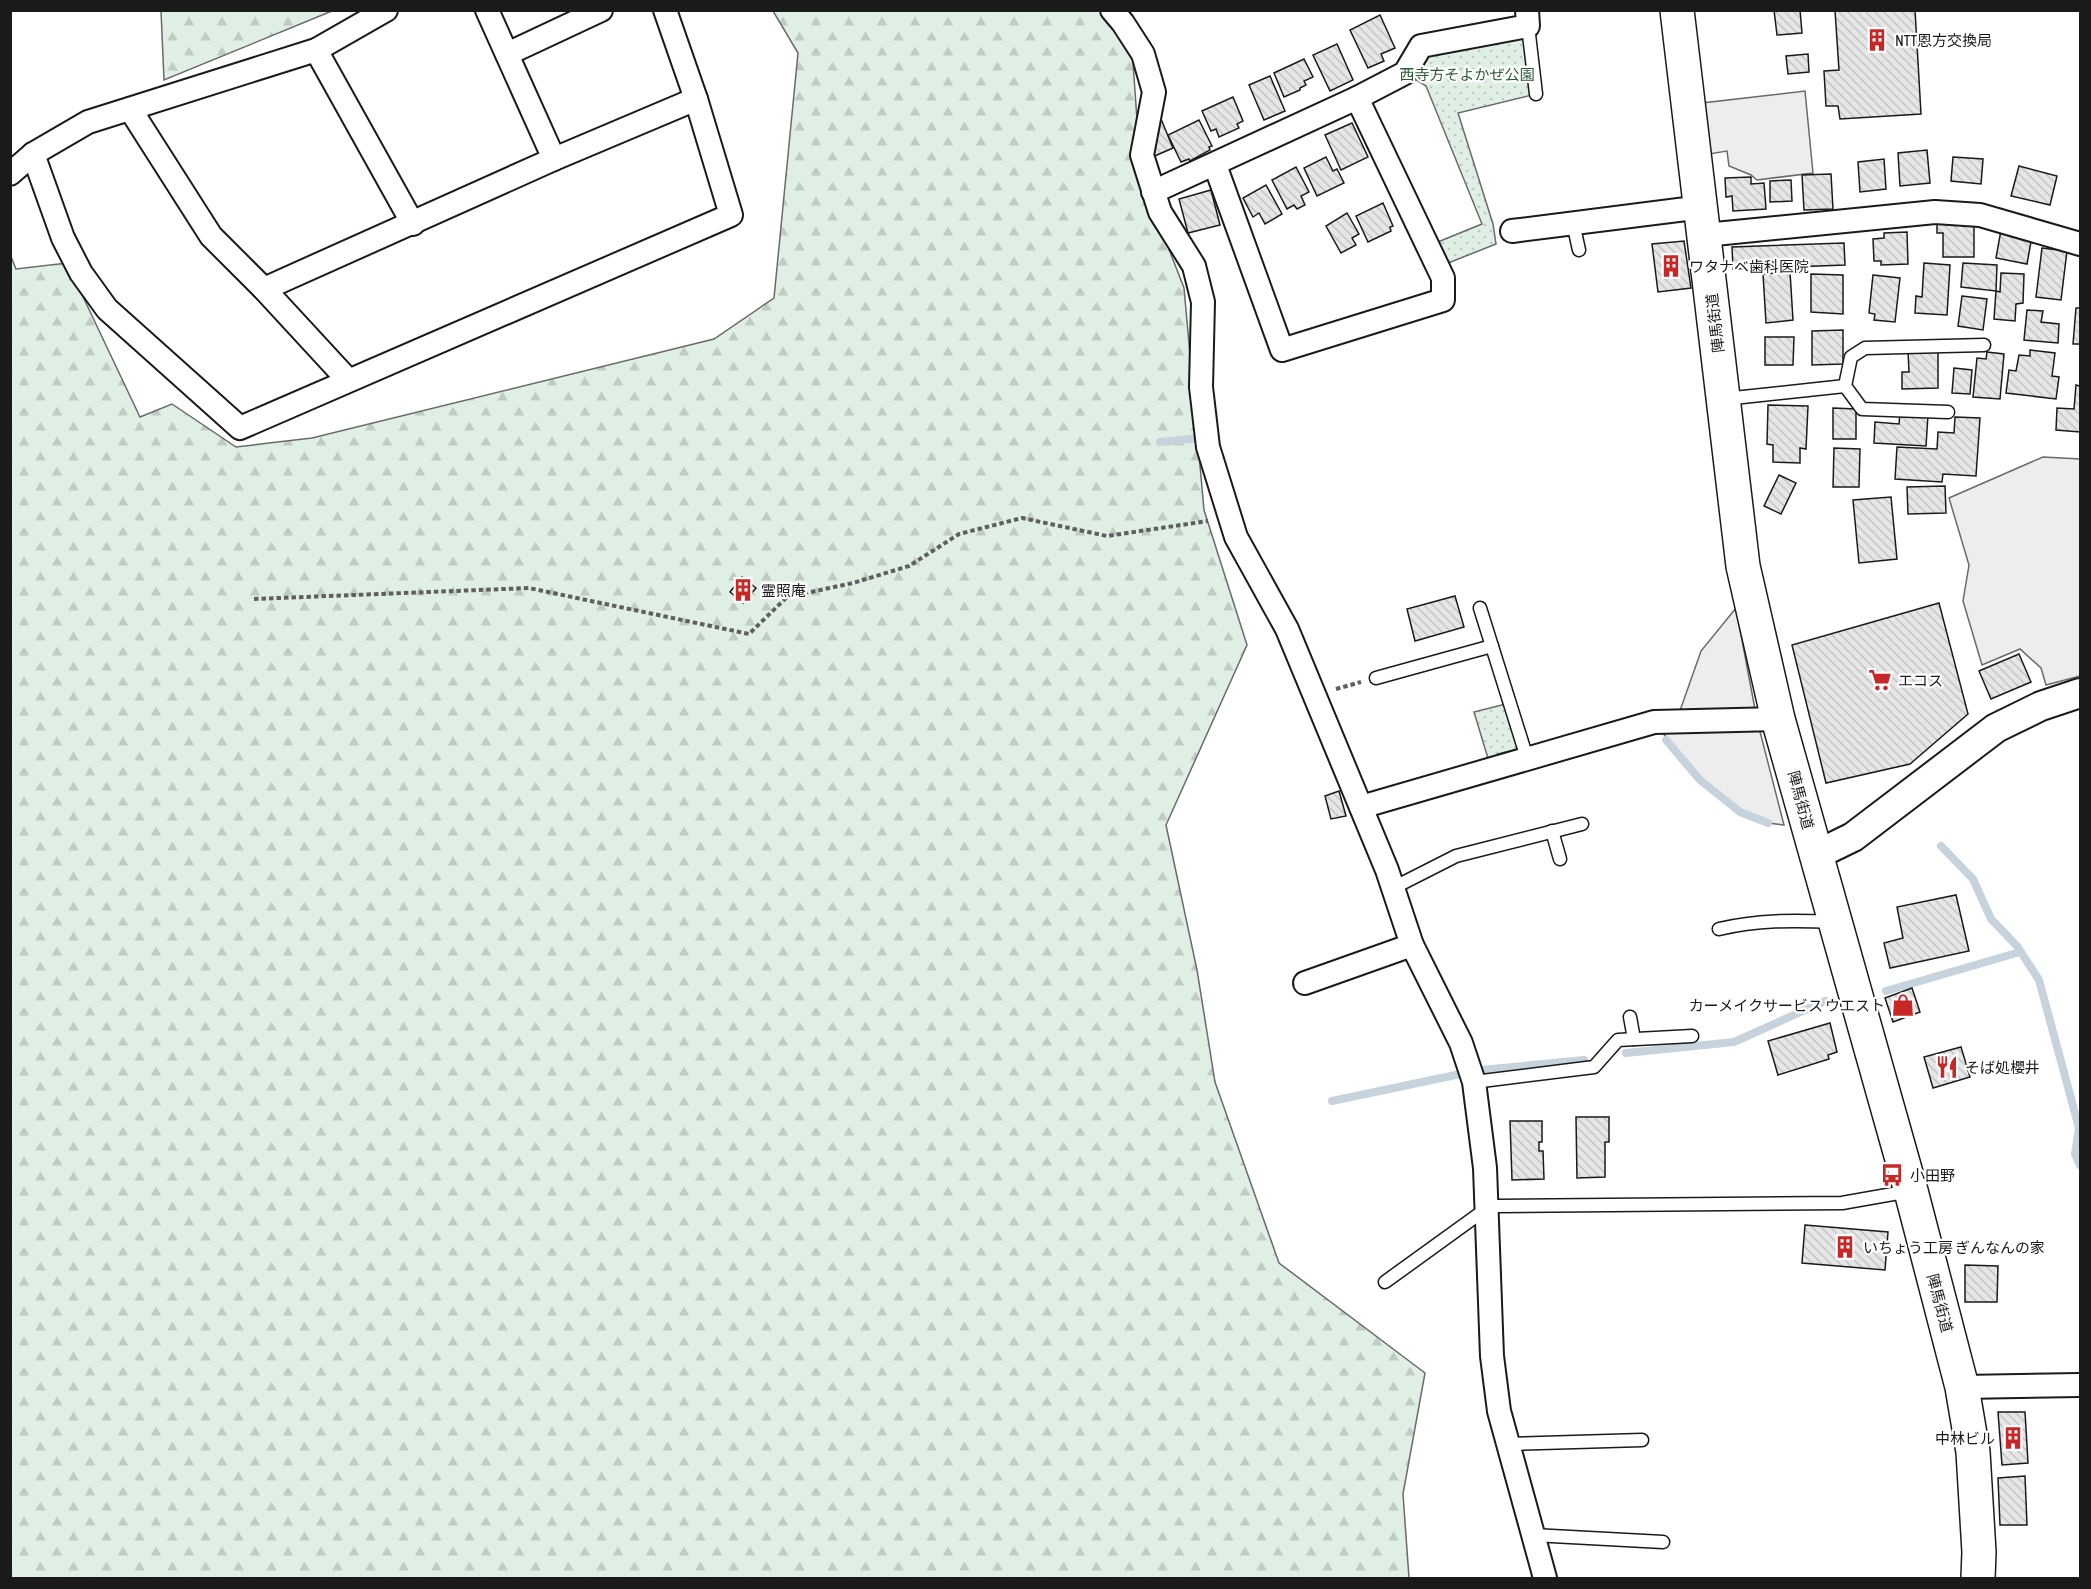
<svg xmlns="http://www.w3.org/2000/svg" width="2091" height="1589" font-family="'Asap Condensed','Noto Sans JP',sans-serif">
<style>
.forest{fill:url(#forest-firs);stroke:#6a6a6a;stroke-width:1.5}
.park{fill:url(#park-dots);stroke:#6a6a6a;stroke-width:1.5}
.parking{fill:#ededed;stroke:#6a6a6a;stroke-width:1.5}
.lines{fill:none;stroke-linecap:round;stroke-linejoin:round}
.stream{stroke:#c6d2dc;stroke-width:8}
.building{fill:url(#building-back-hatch);stroke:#1a1a1a;stroke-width:1.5}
.service-casing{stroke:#1a1a1a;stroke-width:15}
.minor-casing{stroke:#1a1a1a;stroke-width:26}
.tertiary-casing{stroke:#1a1a1a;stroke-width:32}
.secondary-casing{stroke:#1a1a1a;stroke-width:36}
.path{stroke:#5f5f5f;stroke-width:4;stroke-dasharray:4.5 3;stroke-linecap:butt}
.service{stroke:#fff;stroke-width:12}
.minor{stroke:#fff;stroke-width:22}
.tertiary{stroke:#fff;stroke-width:28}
.secondary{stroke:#fff;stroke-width:33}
.labels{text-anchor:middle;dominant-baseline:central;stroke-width:4.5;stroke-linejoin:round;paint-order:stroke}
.poi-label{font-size:15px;fill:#1a1a1a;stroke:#fff;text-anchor:start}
.park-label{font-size:15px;fill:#2b5a34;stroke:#fff}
.street-label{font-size:15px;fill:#1a1a1a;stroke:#fff}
</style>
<defs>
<pattern id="forest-firs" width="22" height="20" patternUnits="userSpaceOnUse" patternTransform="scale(1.5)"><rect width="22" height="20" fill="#e0efe3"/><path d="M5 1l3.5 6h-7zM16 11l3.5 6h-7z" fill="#c0ccc2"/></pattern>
<pattern id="park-dots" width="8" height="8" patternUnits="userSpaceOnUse" patternTransform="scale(1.5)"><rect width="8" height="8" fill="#e0efe3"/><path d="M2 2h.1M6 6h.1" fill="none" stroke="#c0ccc2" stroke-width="1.8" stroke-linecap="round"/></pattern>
<pattern id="building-back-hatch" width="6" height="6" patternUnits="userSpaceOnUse" patternTransform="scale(1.5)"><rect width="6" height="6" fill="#e6e6e6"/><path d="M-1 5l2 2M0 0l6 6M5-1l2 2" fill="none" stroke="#c5c5c5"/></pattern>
</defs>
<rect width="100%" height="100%" fill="#fff"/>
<g class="forest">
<path d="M 161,11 L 161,10 L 332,11 L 164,80 Z"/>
<path d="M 773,11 L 1103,11 L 1131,34 L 1141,177 L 1184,288 L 1204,510 L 1247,645 L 1166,825 L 1197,970 L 1215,1082 L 1279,1263 L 1425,1373 L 1403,1494 L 1409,1578 L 11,1578 L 10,254 L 16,269 L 67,263 L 140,417 L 172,404 L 236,447 L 312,438 L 714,339 L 774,298 L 798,53 Z"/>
</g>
<g class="park">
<path d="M 1528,26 L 1536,94 L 1458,113 L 1493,224 L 1496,244 L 1438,267 L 1428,246 L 1482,224 L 1426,86 L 1405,73 L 1421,46 Z"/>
<path d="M 1510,703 L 1524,748 L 1498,754 L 1490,765 L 1474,712 Z"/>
</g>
<g class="parking">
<path d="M 1805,91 L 1813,173 L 1757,180 L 1751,175 L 1729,166 L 1727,151 L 1709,154 L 1702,103 Z"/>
<path d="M 2043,457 L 2080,459 L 2080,676 L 2046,685 L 2041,668 L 2020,649 L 1982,665 L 1963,601 L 1969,565 L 1949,498 Z"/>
<path d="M 1736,608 L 1757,720 L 1784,825 L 1768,823 L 1740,812 L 1700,780 L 1654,722 L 1676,722 L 1701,651 Z"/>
</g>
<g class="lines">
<g class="stream">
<path d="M 1160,442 L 1201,438"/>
<path d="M 1666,740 L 1700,780 L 1740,812 L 1768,823"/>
<path d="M 1941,846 L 1973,879 L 1991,919 L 2017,946 L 2039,980 L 2079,1128 L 2075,1154 L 2080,1165"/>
<path d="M 1886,991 L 2020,952"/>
<path d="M 1626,1053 L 1734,1042 L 1825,1001"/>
<path d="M 1482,1070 L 1584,1060"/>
<path d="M 1332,1101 L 1465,1073"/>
</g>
</g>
<g class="building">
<path d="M 1774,10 L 1800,10 L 1802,33 L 1777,35 Z"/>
<path d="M 1835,10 L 1915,10 L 1921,114 L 1840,119 L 1838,106 L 1826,106 L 1824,71 L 1839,70 Z"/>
<path d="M 1380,15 L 1395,48 L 1381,54 L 1384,61 L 1368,68 L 1350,30 Z"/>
<path d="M 1337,44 L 1353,80 L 1330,91 L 1313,55 Z"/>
<path d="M 1808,54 L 1809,72 L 1788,74 L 1786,56 Z"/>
<path d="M 1304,59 L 1313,77 L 1304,81 L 1306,85 L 1300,88 L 1300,90 L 1284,97 L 1274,73 Z"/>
<path d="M 1270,76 L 1285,111 L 1264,120 L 1249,85 Z"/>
<path d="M 1233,97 L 1243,121 L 1237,124 L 1239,128 L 1219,137 L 1216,129 L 1211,131 L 1202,111 Z"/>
<path d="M 1161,119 L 1173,148 L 1150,158 L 1150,124 Z"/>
<path d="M 1199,120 L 1212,146 L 1209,147 L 1210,150 L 1190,161 L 1189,159 L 1181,162 L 1168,135 Z"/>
<path d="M 1352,123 L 1368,157 L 1341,170 L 1325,135 Z"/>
<path d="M 1927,150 L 1930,183 L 1900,186 L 1898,153 Z"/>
<path d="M 1326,157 L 1333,171 L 1337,169 L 1344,183 L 1317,196 L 1304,168 Z"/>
<path d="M 1953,157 L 1983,159 L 1981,184 L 1951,181 Z"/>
<path d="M 1884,159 L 1886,189 L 1860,192 L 1858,162 Z"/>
<path d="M 2019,166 L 2057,176 L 2050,205 L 2011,196 Z"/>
<path d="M 1296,167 L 1309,192 L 1301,196 L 1305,205 L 1297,209 L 1294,205 L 1287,209 L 1272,180 Z"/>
<path d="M 1831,174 L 1833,209 L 1804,210 L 1802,175 Z"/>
<path d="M 1751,177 L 1751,184 L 1764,183 L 1766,209 L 1733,211 L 1732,196 L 1726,197 L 1725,178 Z"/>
<path d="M 1791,180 L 1792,201 L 1770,202 L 1770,181 Z"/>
<path d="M 1266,185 L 1282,214 L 1265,224 L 1259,213 L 1253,217 L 1243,198 Z"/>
<path d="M 1211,190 L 1220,225 L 1188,233 L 1179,199 Z"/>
<path d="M 1383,203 L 1393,226 L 1390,227 L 1391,231 L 1368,242 L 1356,216 Z"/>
<path d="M 1347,213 L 1359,234 L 1352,238 L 1356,245 L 1341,253 L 1326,226 Z"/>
<path d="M 1937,221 L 1974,221 L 1974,257 L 1943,257 L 1943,233 L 1937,233 Z"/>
<path d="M 2001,230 L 2032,236 L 2027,264 L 1996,258 Z"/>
<path d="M 1907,232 L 1908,264 L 1881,265 L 1881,261 L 1874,261 L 1873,239 L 1884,238 L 1884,233 Z"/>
<path d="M 1684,241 L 1691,288 L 1658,292 L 1652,244 Z"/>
<path d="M 1844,243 L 1845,265 L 1733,269 L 1732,247 Z"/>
<path d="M 2042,248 L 2067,251 L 2061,300 L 2036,297 Z"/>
<path d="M 1924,263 L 1950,265 L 1947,315 L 1915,313 L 1916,296 L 1922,297 Z"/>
<path d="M 1963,263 L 1997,265 L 1996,291 L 1961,287 Z"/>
<path d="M 1790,272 L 1793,320 L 1766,323 L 1763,274 Z"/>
<path d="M 2001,273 L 2024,274 L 2023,303 L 2016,304 L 2015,321 L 1994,319 L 1996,291 L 2000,292 Z"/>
<path d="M 1811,274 L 1843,275 L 1843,314 L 1811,312 Z"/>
<path d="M 1873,275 L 1900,278 L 1895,322 L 1874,320 L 1875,314 L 1869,313 Z"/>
<path d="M 1962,296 L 1987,299 L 1983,330 L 1958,326 Z"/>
<path d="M 2076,308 L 2080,308 L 2080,344 L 2073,344 Z"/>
<path d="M 2027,310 L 2043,311 L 2041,322 L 2059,324 L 2058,343 L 2024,340 Z"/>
<path d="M 1843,330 L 1843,364 L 1812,365 L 1812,331 Z"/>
<path d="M 1765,337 L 1794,337 L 1793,365 L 1765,365 Z"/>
<path d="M 1938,350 L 1938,388 L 1902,389 L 1902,372 L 1909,372 L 1908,351 Z"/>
<path d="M 2030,350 L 2055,353 L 2052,376 L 2059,377 L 2056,399 L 2006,393 L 2009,370 L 2016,371 L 2019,355 L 2030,356 Z"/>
<path d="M 1987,352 L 2004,354 L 2000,399 L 1973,397 L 1977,358 L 1986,359 Z"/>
<path d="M 1954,368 L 1972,370 L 1970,394 L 1952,393 Z"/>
<path d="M 2076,385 L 2080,386 L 2080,432 L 2056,430 L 2057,408 L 2074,409 Z"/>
<path d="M 1768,405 L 1808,406 L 1806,449 L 1800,448 L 1800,463 L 1773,462 L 1773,445 L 1767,444 Z"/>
<path d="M 1833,408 L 1856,409 L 1856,439 L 1833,439 Z"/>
<path d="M 1900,413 L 1928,415 L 1926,446 L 1874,443 L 1875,422 L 1899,424 Z"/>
<path d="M 1955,417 L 1980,418 L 1976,476 L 1943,474 L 1942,482 L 1895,479 L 1897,447 L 1937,449 L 1938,432 L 1954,433 Z"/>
<path d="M 1834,448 L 1860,449 L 1859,487 L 1833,487 Z"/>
<path d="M 1779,475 L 1796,483 L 1781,514 L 1764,506 Z"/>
<path d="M 1945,486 L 1946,513 L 1908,514 L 1907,487 Z"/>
<path d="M 1891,497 L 1897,559 L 1859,563 L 1853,500 Z"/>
<path d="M 742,577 L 756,588 L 743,603 L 730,592 Z"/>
<path d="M 1455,596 L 1464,627 L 1415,641 L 1407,609 Z"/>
<path d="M 1939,603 L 1968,714 L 1910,764 L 1826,783 L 1792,645 Z"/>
<path d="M 2019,654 L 2031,682 L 1991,699 L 1979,671 Z"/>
<path d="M 1339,791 L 1346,816 L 1331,819 L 1325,796 Z"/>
<path d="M 1956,895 L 1969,951 L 1890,968 L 1884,943 L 1903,938 L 1897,907 Z"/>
<path d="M 1912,988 L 1920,1012 L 1893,1022 L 1885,998 Z"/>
<path d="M 1830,1023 L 1837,1052 L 1828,1055 L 1829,1059 L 1778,1075 L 1768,1041 Z"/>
<path d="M 1961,1047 L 1970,1077 L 1933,1088 L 1924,1057 Z"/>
<path d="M 1576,1117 L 1609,1117 L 1609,1142 L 1605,1142 L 1605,1177 L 1577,1178 Z"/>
<path d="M 1510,1121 L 1542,1121 L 1542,1142 L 1539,1142 L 1539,1151 L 1543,1151 L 1544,1179 L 1512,1180 Z"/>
<path d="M 1805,1225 L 1888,1232 L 1885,1270 L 1802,1263 Z"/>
<path d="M 1965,1265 L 1998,1266 L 1997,1302 L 1965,1302 Z"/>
<path d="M 1998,1412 L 2025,1412 L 2028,1463 L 2002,1465 Z"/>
<path d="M 2025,1476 L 2027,1525 L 2000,1525 L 1998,1478 Z"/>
</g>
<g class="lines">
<g class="service-casing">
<g id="service">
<path d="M 1528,26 L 1536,94"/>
<path d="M 1573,223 L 1579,250"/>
<path d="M 1724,399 L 1845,386"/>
<path d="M 1948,412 L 1862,409 L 1845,386 L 1851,357 L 1865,348 L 1984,345"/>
<path d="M 1480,608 L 1527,758"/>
<path d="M 1376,678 L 1492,646"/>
<path d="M 1552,831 L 1560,859"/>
<path d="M 1393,888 L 1456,856 L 1582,824"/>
<path d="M 1719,929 C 1757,920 1793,920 1833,922"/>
<path d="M 1630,1017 L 1634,1039"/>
<path d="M 1474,1082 L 1594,1067 L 1618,1040 L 1692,1036"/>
<path d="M 1385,1282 L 1486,1209 L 1498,1206 L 1842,1203 L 1910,1191"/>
<path d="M 1507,1444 L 1642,1440"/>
<path d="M 1533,1535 L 1663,1542"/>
</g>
</g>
<g class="minor-casing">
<g id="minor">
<path d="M 487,10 L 554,159"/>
<path d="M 1112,10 L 1123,23 L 1143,54 L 1154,92 L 1142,155 L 1160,212 L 1194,266 L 1203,302 L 1201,387 L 1208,447 L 1236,537 L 1287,629 L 1387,870 L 1412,945 L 1461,1043 L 1474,1082 L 1485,1168 L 1492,1356 L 1499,1411 L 1545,1578"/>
<path d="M 316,50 L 413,224"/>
<path d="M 507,54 L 601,10"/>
<path d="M 130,109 L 211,236 L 264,289 L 348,380"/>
<path d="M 33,154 L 63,238 L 81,273 L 107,309 L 240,428 L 731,215 L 696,99 L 665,10"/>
<path d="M 1215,165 L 1282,350 L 1443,300 L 1443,278 L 1357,98"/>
<path d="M 10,174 L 33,154 L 88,122 L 316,50 L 386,10"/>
<path d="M 1153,192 L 1357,98 L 1405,73 L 1421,46 L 1528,26 L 1527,10"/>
<path d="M 1512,231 L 1702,207"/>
<path d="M 1705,235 L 1935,212 L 1980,215 L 2080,244"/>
<path d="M 264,289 L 554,159 L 696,99"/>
<path d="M 1361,807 L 1654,722 L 1778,719"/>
<path d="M 1305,983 L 1412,945"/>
<path d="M 1962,1387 L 2080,1385"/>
</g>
</g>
<g class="tertiary-casing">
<path id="tertiary" d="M 1816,855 L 1853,837 L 1996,728 L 2041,706 L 2080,693"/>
</g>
<g class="secondary-casing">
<path id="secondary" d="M 1677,10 L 1743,566 L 1778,719 L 1911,1191 L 1962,1387 L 1973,1452 L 1979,1552 L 1978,1578"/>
</g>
<g class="path">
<path d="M 254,599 L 529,588 L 749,634 L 787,597 L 853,583 L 909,566 L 959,534 L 1022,518 L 1107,536 L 1208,521"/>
<path d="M 1336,689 L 1361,682"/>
</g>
<use href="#service" class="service"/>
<use href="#minor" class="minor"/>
<use href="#tertiary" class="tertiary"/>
<use href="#secondary" class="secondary"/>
</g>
<defs>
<g id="building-bare" transform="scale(1.8)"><path d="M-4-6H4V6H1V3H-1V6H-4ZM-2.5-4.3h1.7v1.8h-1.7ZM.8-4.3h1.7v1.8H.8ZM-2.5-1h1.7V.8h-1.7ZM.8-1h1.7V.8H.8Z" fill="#c62828" stroke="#fff" stroke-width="2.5" paint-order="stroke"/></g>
<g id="supermarket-bare" transform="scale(1.8)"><path d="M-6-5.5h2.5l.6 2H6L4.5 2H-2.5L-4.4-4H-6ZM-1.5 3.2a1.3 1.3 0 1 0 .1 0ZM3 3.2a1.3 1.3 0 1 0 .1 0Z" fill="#c62828" stroke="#fff" stroke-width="2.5" paint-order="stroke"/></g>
<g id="shop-bare" transform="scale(1.8)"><path d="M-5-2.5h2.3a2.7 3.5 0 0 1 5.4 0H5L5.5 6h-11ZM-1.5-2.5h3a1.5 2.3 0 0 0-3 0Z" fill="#c62828" stroke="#fff" stroke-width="2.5" paint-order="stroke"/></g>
<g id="restaurant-bare" transform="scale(1.8)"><path d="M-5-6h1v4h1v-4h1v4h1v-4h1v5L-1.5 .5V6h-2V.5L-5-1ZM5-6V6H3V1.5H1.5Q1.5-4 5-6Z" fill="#c62828" stroke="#fff" stroke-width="2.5" paint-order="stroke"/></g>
<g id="bus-bare" transform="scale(1.8)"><path d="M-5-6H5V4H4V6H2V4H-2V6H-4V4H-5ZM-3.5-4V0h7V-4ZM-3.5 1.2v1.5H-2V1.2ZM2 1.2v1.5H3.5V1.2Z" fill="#c62828" stroke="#fff" stroke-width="2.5" paint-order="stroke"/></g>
</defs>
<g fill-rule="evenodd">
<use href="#building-bare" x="1877" y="40"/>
<use href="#building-bare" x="1671" y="266"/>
<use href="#building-bare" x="743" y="590"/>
<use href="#supermarket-bare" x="1880" y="680"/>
<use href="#shop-bare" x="1903" y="1005"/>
<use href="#restaurant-bare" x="1947" y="1067"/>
<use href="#bus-bare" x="1892" y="1175"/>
<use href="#building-bare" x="1845" y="1247"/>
<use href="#building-bare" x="2013" y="1438"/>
</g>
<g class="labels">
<g class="poi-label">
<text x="1895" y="40">NTT恩方交換局</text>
<text x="1689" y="266">ワタナベ歯科医院</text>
<text x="761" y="590">霊照庵</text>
<text x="1898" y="680">エコス</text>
<text x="1885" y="1005" text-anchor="end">カーメイクサービス ウエスト</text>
<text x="1965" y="1067">そば処櫻井</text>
<text x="1910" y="1175">小田野</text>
<text x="1863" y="1247">いちょう工房 ぎんなんの家</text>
<text x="1995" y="1438" text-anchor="end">中林ビル</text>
</g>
<g class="park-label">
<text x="1467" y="74">西寺方そよかぜ公園</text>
</g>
<g class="street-label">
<text transform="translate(1715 323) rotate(-97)">陣馬街道</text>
<text transform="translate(1801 800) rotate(75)">陣馬街道</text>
<text transform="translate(1940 1303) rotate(75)">陣馬街道</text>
</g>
</g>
<rect width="2091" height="1589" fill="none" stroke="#1a1a1a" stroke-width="24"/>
</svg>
